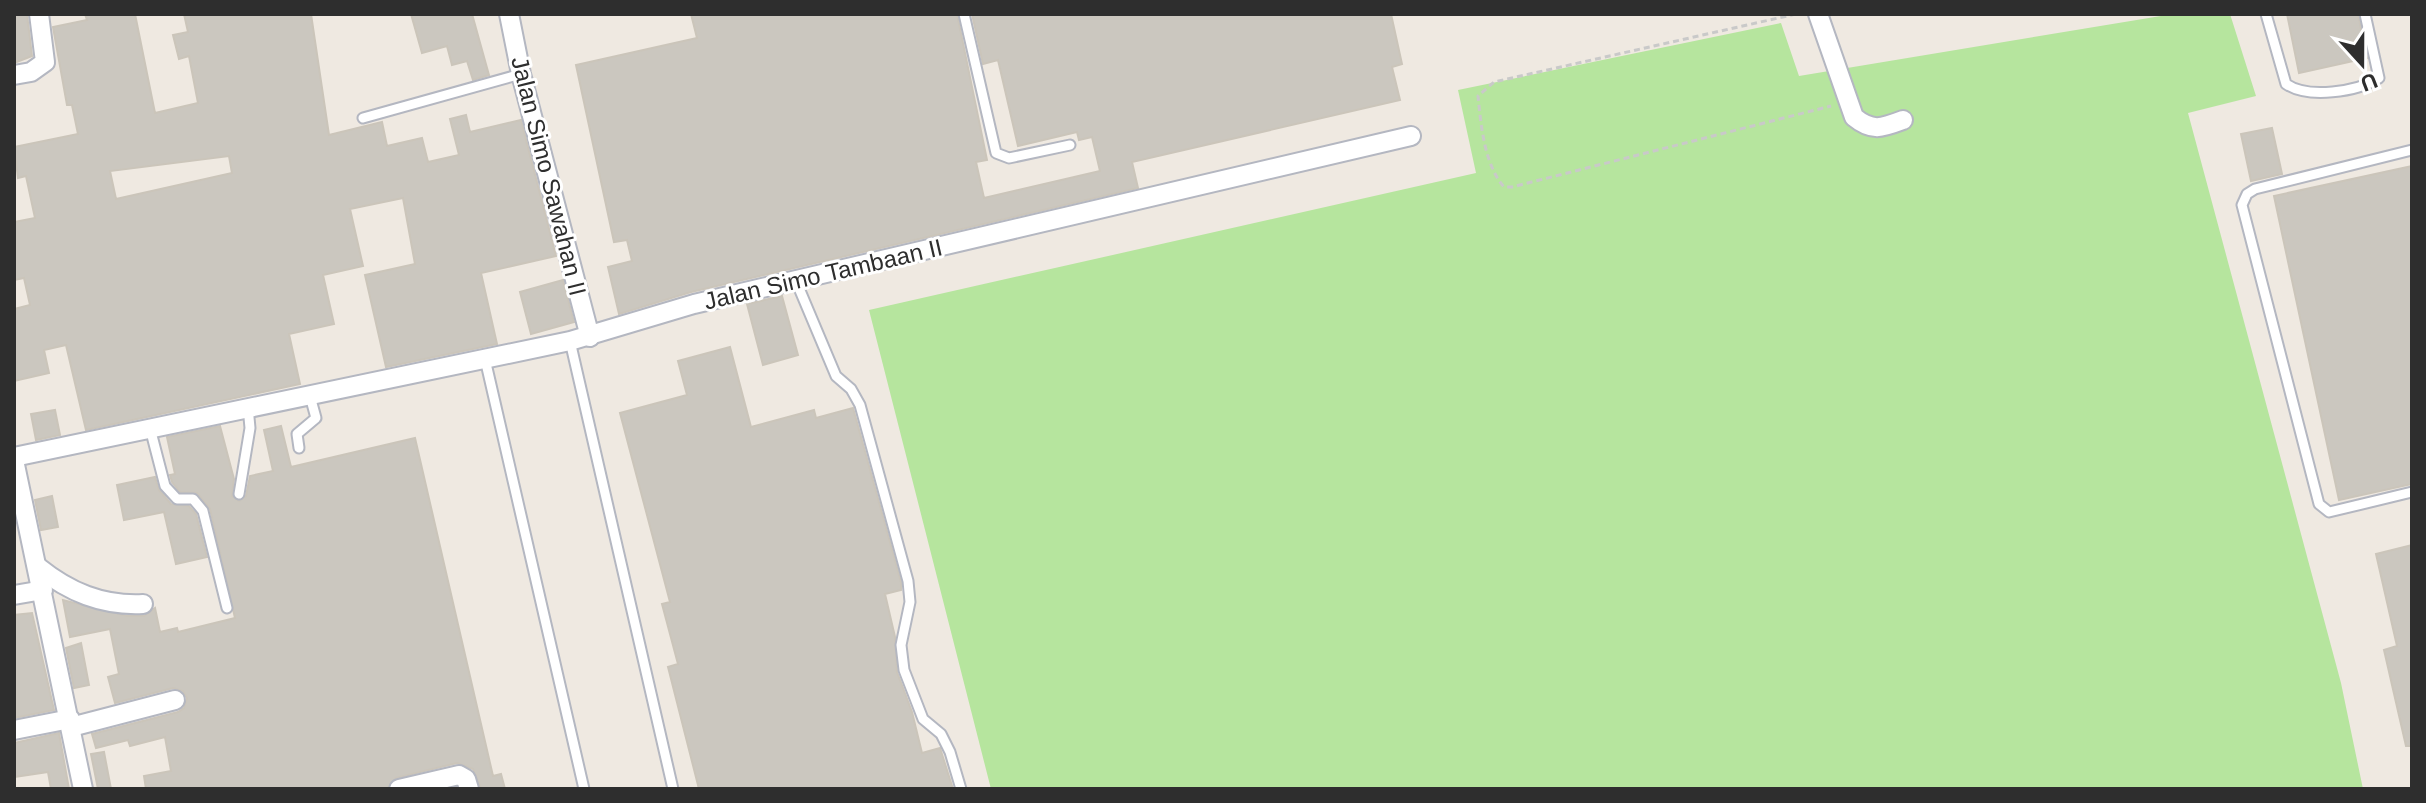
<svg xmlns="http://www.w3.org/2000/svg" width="2426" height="803" font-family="Helvetica,sans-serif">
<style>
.green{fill:#b6e59e}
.building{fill:#cbc7bf;stroke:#cbc5ba;stroke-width:2;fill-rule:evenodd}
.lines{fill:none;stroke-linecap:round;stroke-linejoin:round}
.lane-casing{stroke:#b4b7c1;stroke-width:13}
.street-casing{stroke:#b4b7c1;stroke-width:22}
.path{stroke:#c9c9c9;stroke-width:3;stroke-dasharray:6 4;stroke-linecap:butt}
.lane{stroke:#fff;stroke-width:9}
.street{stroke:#fff;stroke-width:18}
.labels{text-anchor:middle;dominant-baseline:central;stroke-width:6;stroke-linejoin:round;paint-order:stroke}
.street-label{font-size:24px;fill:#2e2e2e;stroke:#fff}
</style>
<rect width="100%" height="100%" fill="#efe9e1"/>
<path class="green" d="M 2173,14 L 2230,14 L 2256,96 L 2188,113 L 2341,683 L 2363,789 L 991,789 L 869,310 L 1476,173 L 1458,90 L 1781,23 L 1799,76 Z"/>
<g class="building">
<path d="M 14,14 L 27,14 L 32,56 L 14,63 Z"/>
<path d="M 85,14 L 135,14 L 155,113 L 198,103 L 189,56 L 179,59 L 173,35 L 188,32 L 184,14 L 311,14 L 329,135 L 382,122 L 387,146 L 422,138 L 428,162 L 459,155 L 450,119 L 466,115 L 470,132 L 521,120 L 556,256 L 481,273 L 497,344 L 386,367 L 365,275 L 415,264 L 403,198 L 350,209 L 363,266 L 323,275 L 334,324 L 289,334 L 300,384 L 86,430 L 66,345 L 44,350 L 49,373 L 14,381 L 14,309 L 30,305 L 24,278 L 14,280 L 14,222 L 35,218 L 26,176 L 18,178 L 14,147 L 78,134 L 72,105 L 67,105 L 53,27 L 87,20 ZM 229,156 L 232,173 L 116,199 L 110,171 Z"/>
<path d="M 411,14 L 472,14 L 489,75 L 473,80 L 467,61 L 452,65 L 447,46 L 422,53 Z"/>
<path d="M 691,14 L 957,14 L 987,160 L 976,162 L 984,198 L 1100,171 L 1092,137 L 1079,140 L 1077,132 L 1018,146 L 998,60 L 983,64 L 972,14 L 1391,14 L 1402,64 L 1392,67 L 1400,100 L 1132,162 L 1138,188 L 691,292 L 619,314 L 608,267 L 632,261 L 627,240 L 614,242 L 576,65 L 697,38 Z"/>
<path d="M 2287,14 L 2358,14 L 2367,58 L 2299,73 Z"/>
<path d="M 2272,128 L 2282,174 L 2251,181 L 2241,134 Z"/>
<path d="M 2412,166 L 2412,484 L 2339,500 L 2274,196 Z"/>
<path d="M 563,280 L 574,322 L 531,334 L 520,292 Z"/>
<path d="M 782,296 L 798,355 L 763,365 L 747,304 Z"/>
<path d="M 730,347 L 751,427 L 814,410 L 816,418 L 853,408 L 901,582 L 901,590 L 885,594 L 895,637 L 897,672 L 912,712 L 922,753 L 940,748 L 953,789 L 699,789 L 668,667 L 678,664 L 662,604 L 670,602 L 620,413 L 687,395 L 678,361 Z"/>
<path d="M 55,410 L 60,435 L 36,440 L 31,414 Z"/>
<path d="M 220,426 L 234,479 L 232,496 L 239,501 L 246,496 L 250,476 L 273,471 L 264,430 L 281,426 L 291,467 L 415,438 L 493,776 L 501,774 L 505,789 L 481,789 L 473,769 L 457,763 L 396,778 L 387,789 L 146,789 L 144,776 L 171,771 L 165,737 L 130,746 L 128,740 L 96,748 L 92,734 L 178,712 L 184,708 L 187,698 L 183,691 L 173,688 L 115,703 L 108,677 L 119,674 L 110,629 L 70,637 L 63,600 L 127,616 L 144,616 L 155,608 L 160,632 L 177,628 L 178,632 L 235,618 L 210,509 L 197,493 L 180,492 L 172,482 L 170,475 L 175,474 L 167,437 Z"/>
<path d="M 155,477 L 159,490 L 171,504 L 189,506 L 196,514 L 207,557 L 176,564 L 164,512 L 124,520 L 117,485 Z"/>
<path d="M 52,496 L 58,527 L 41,530 L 35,500 Z"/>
<path d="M 2412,545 L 2412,746 L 2406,746 L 2384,650 L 2397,646 L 2376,554 Z"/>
<path d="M 32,613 L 54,710 L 14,718 L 14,615 Z"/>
<path d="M 81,643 L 89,685 L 74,688 L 66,648 Z"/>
<path d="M 59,733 L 69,789 L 51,789 L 48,772 L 14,777 L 14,743 Z"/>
<path d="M 104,752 L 111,789 L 98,789 L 91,754 Z"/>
</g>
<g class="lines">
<g class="lane-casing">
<g id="lane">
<path d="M 964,14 L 996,153 L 1009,158 L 1070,145"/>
<path d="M 2266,14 L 2286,84 C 2308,99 2357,92 2379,78 L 2365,14"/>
<path d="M 363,118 L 521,74"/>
<path d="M 2412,150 L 2255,189 L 2247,194 L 2242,205 L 2319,504 L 2329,512 L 2412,492"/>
<path d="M 796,281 L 836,376 L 851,389 L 860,405 L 908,581 L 910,602 L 901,645 L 904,670 L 923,719 L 941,734 L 950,752 L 961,789"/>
<path d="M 570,341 L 673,789"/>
<path d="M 485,359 L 584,789"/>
<path d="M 150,428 L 165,486 L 177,499 L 193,499 L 203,511 L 227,608"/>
<path d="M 299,448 L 297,434 L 316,418 L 310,396"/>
<path d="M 239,494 L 250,428 L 248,407"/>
</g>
</g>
<g class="street-casing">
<g id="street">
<path d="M 509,14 L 521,74 L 590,337"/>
<path d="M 1818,14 L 1854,117 C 1872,132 1882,128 1903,120"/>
<path d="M 14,75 L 31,72 L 45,62 L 39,14"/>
<path d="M 14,457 L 570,341 L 694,304 L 1411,136"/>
<path d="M 14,460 L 83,789"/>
<path d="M 38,567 C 69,592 102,606 143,604"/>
<path d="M 14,595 L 43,590"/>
<path d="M 71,727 L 175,700"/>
<path d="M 14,730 L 70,719"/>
<path d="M 399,789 L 459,775 L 466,779 L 469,789"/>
</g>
</g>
<path class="path" d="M 1796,14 L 1494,82 L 1478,96 C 1481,125 1484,164 1504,187 L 1512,187 L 1831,106"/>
<use href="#lane" class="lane"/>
<use href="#street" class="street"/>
</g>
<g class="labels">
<g class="street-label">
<text transform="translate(549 176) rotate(76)">Jalan Simo Sawahan II</text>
<text transform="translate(823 274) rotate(-13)">Jalan Simo Tambaan II</text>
</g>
</g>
<rect width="2426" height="803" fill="none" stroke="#2e2e2e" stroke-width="32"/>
<g transform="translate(2362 64) rotate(159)" stroke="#ffffff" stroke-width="6" paint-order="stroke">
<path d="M0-6L14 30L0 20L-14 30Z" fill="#2e2e2e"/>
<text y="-12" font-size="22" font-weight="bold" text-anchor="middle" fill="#2e2e2e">U</text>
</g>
</svg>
